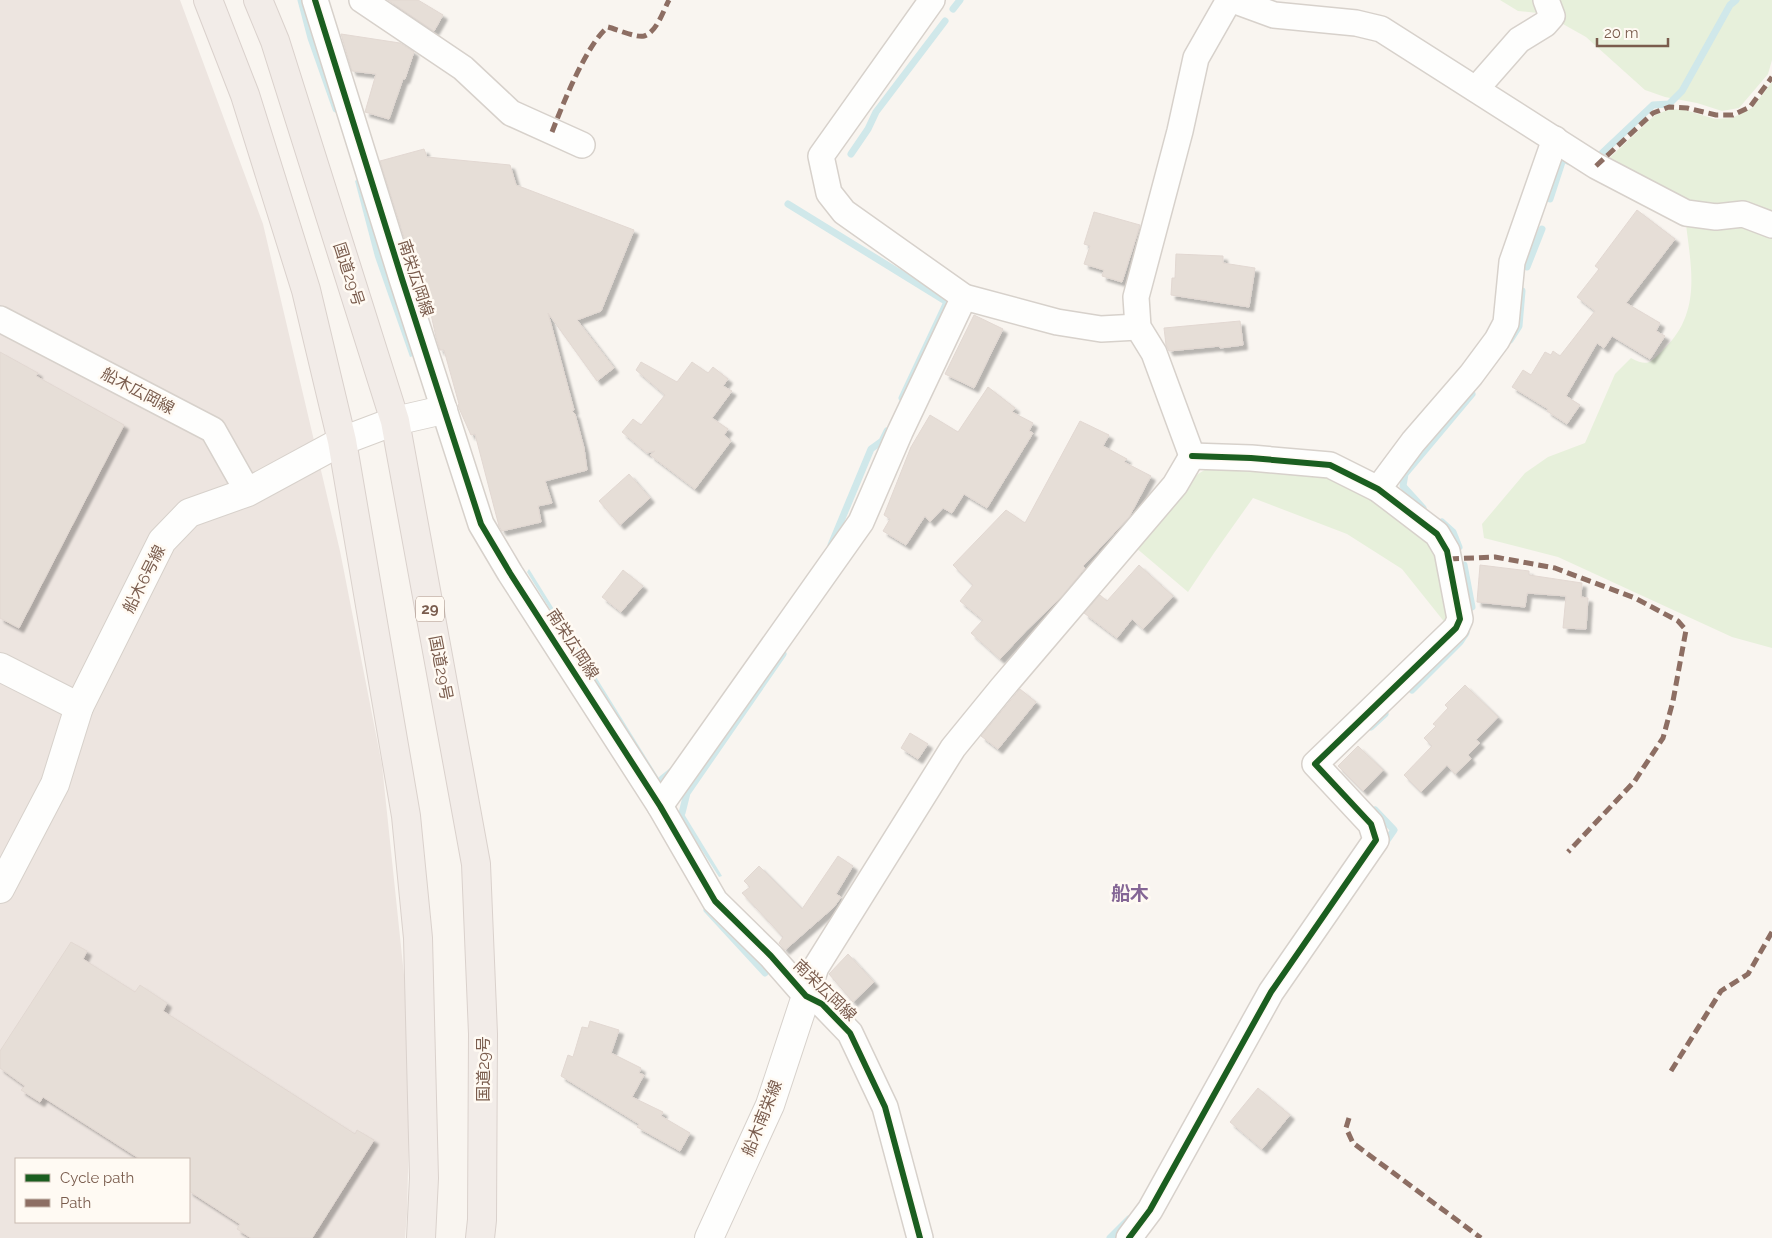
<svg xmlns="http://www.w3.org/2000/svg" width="1772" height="1238" font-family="Raleway,'Noto Sans JP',sans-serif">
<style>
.industrial{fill:#ede5e0;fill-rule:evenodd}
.green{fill:#e7f0db}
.water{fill:#d0e8ea}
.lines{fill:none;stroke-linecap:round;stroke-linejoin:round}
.stream{stroke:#d0e8ea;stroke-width:7}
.building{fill:#e6ded7;stroke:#e2d8d2;filter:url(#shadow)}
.minor-casing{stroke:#d7d1cb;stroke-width:28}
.tertiary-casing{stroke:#d7d1cb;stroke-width:30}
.trunk-casing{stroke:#dad1cc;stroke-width:30}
.minor{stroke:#fefefd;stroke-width:25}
.tertiary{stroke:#fefefd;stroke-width:28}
.trunk{stroke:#f2ece8;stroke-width:28}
.quiet{stroke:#8d6e63;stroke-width:5;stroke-dasharray:10 5;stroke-linecap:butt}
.cycleway-casing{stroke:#fffaf3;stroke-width:9}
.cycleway{stroke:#1b5e20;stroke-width:6}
.labels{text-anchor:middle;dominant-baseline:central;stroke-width:5;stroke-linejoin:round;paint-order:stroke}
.shield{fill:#fffaf3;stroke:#a28b7f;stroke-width:1}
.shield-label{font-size:15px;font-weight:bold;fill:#7a5c4d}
.street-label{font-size:16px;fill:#7a5c4d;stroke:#fffaf3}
.quarter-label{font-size:19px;font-weight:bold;fill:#846695;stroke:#fffaf3}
</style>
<defs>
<filter id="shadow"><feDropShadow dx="4.5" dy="4.5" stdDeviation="1" flood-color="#0004"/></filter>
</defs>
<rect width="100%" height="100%" fill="#f9f5f0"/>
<path class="industrial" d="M 0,0 L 180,0 L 263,224 L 340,551 L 382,765 L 411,1042 L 407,1214 L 405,1238 L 0,1238 ZM 16,1159 L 189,1159 L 189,1222 L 16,1222 Z"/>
<g class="green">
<path d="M 1500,0 L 1542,0 L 1547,14 L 1518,11 Z"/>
<path d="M 1550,0 L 1772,0 L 1772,60 L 1768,74 L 1739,108 L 1722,111 L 1697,103 L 1665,97 L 1645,90 L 1586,37 L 1554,19 Z"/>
<path d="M 1772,82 L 1772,221 L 1716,214 L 1603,164 L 1655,115 L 1670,109 L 1685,110 L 1715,119 L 1732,118 L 1752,108 Z"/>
<path d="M 1685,215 L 1772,229 L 1772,648 L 1732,637 L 1558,557 L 1484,538 L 1482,524 L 1525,473 L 1548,457 L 1585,443 L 1615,374 L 1631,358 C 1648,367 1650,363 1663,350 C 1704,311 1690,265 1685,215 Z"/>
<path d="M 1213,465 L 1305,472 L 1346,481 L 1432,540 L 1455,618 L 1446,624 L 1402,569 L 1347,534 L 1253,498 L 1214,553 L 1188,592 L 1135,547 L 1198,474 Z"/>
</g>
<g class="water">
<path d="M 361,177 L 417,355 L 410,357 L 375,257 L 355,181 Z"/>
<path d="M 529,569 L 660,780 L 656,782 L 527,572 Z"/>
<path d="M 684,814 L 722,876 L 719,877 L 680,816 Z"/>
</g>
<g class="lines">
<g class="stream">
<path d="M 301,0 L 311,38 L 336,109"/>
<path d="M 953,9 L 960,0"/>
<path d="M 851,154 L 868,129 L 876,112 L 945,21"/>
<path d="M 1599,156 L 1653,105 L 1669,104 L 1682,91 L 1730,5 L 1736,0"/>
<path d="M 1550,199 L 1563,159 L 1570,162"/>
<path d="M 788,204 L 947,302 L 902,398"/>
<path d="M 1527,267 L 1542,229"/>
<path d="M 1510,340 L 1519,326 L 1522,291"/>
<path d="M 1423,508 L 1403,486 L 1405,474 L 1472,394"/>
<path d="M 1442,522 L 1453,532 L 1459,547"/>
<path d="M 831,545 L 871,449 L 882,441 L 887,431"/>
<path d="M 1464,565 L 1472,607"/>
<path d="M 1412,690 L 1460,642 L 1466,633"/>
<path d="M 1371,727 L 1385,714"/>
<path d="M 662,779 L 672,771"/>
<path d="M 1375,810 L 1394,830 L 1383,846"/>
<path d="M 682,813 L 687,793 L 783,654"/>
<path d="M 707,910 L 765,973"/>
<path d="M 1110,1238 L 1129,1219"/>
</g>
</g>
<g class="building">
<path d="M 388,0 L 418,0 L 443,15 L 434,31 Z"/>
<path d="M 341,34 L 400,43 L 414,52 L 405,79 L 403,79 L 389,119 L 365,112 L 376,74 L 352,71 Z"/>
<path d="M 424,149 L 427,157 L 510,165 L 516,185 L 634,230 L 601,311 L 577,320 L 614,368 L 597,381 L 548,313 L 574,410 L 572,411 L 575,414 L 584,448 L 587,470 L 545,481 L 552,503 L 538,506 L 541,522 L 502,531 L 499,526 L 475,434 L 471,435 L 459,408 L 458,405 L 459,404 L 444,350 L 440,350 L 436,337 L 429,305 L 425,305 L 416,275 L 380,161 Z"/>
<path d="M 1637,210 L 1675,239 L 1626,303 L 1660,323 L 1656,331 L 1665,336 L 1650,359 L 1612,336 L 1604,348 L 1597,343 L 1566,396 L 1580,405 L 1567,424 L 1547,411 L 1548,409 L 1512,387 L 1523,370 L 1531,375 L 1545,352 L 1551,355 L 1553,351 L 1560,356 L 1595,311 L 1577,297 L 1599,269 L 1595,266 Z"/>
<path d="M 1094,212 L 1140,225 L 1122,282 L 1102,276 L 1104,270 L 1084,264 L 1090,246 L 1084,244 Z"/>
<path d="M 1176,254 L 1223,256 L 1223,263 L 1255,268 L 1249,307 L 1171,295 L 1172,278 L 1175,278 Z"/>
<path d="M 974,315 L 1003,329 L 974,388 L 945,374 Z"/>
<path d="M 1240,321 L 1243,345 L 1220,348 L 1220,346 L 1169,351 L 1166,345 L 1164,328 Z"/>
<path d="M 0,352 L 38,373 L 36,376 L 124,425 L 19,628 L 0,618 Z"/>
<path d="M 641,362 L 677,382 L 692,362 L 708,373 L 713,367 L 728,379 L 723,386 L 732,391 L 712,418 L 728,429 L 724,435 L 731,441 L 695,489 L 650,455 L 655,451 L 647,453 L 622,432 L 633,419 L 641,425 L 665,395 L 636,370 Z"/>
<path d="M 988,387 L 1015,408 L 1012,412 L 1033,423 L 1029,431 L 1033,433 L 987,508 L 964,494 L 952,513 L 943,508 L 930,522 L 925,516 L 906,545 L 883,531 L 890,519 L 884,515 L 911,447 L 930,415 L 958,432 Z"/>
<path d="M 1080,421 L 1109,435 L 1103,446 L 1127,459 L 1124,462 L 1151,476 L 1129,517 L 1083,566 L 1085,568 L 1062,596 L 1026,631 L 1000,659 L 971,633 L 983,620 L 960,601 L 973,585 L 953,565 L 1006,510 L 1025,523 Z"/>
<path d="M 629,474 L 650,498 L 620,525 L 599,501 Z"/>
<path d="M 1139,565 L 1173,596 L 1143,629 L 1132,619 L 1117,638 L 1084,613 L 1100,595 L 1107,601 Z"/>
<path d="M 1480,565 L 1529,571 L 1529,575 L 1582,583 L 1581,597 L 1588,598 L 1586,629 L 1563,628 L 1566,596 L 1527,593 L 1525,607 L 1477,602 Z"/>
<path d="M 623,570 L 643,586 L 621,612 L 602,597 Z"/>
<path d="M 1465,685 L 1498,717 L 1476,740 L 1480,743 L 1468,755 L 1471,759 L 1455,774 L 1447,765 L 1421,792 L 1404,775 L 1432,746 L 1424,738 L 1436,726 L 1433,724 L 1448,708 L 1445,705 Z"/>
<path d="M 1020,689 L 1036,702 L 998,749 L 981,736 Z"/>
<path d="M 910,733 L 928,744 L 918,759 L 901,748 Z"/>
<path d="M 1358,746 L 1383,770 L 1363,791 L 1338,766 Z"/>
<path d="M 838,856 L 853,866 L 836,894 L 841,897 L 834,907 L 785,950 L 779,943 L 783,937 L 742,893 L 750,887 L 744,881 L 759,866 L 802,909 Z"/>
<path d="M 71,942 L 87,951 L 83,959 L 135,992 L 140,985 L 167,1003 L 163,1011 L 355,1134 L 357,1130 L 374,1140 L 312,1238 L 251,1238 L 237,1229 L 240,1224 L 189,1191 L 189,1159 L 140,1159 L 43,1097 L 40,1102 L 21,1090 L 25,1086 L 0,1068 L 0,1051 Z"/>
<path d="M 848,954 L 874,982 L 853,1002 L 829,974 Z"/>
<path d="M 590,1021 L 619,1030 L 611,1053 L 641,1068 L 639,1073 L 644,1075 L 632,1097 L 663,1112 L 661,1116 L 690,1133 L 680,1151 L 637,1127 L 639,1124 L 561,1076 L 568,1055 L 573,1057 L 582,1027 L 588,1028 Z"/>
<path d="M 1258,1088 L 1290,1115 L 1262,1149 L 1230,1122 Z"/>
</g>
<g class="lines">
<g class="minor-casing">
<g id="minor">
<path d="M 315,0 L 402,279 L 481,524 L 510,573 L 660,806 L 715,901 L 771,956 L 806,996 L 822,1004 L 850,1033 L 885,1107 L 920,1238"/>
<path d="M 362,0 L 463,68 L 511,113 L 582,145"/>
<path d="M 932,0 L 821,156 L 829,193 L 844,212 L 964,297 L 1057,322 L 1101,329 L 1138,327"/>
<path d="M 1233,0 L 1274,15 L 1356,23 L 1381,29 L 1596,166 L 1686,213 L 1716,217 L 1743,214 L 1772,225"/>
<path d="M 1476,89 L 1519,40 L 1545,24 L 1552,16 L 1546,0"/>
<path d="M 0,319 L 213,430 L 248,492"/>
<path d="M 1192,456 L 1154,353 L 1138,327 L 1136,297 L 1180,131 L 1196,58 L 1229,0"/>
<path d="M 1378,489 L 1413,442 L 1471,375 L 1497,340 L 1506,323 L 1512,262 L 1555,139"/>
<path d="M 660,806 L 861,522 L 900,432 L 964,297"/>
<path d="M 806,996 L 816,967 L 953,748 L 1002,688 L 1175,485 L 1192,456"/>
<path d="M 1129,1238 L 1150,1210 L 1271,992 L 1376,840 L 1371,824 L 1315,764 L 1456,628 L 1460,619 L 1447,551 L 1437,534 L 1378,489 L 1330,465 L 1251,458 L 1192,456"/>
</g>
</g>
<g class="tertiary-casing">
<g id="tertiary">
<path d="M 0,667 L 79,707 L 55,784 L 0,889"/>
<path d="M 79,707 L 162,541 L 189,513 L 248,492 L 342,441 L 395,421 L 443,410"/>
<path d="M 709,1238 L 770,1105 L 806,996"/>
</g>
</g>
<g class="trunk-casing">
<g id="trunk">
<path d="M 208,0 L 245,95 L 306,290 L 342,441 L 406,816 L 418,938 L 424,1178 L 421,1238"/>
<path d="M 258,0 L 275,41 L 395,421 L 476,864 L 483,1034 L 482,1220 L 480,1238"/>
</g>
</g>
<use href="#minor" class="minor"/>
<use href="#tertiary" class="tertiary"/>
<use href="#trunk" class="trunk"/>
<g class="quiet">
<path d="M 552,132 C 562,106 587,43 608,27 C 616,29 636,38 644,36 C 657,32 663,11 669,0"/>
<path d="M 1596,166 L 1653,113 L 1669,107 L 1687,108 L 1716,115 L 1733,115 L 1750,107 L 1772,77"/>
<path d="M 1449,559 L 1495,557 L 1555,568 L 1635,598 L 1678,621 L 1686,630 L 1673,701 L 1663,738 L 1634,782 L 1568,852"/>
<path d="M 1671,1071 L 1721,991 L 1748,974 L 1772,932"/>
<path d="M 1349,1118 L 1346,1128 L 1353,1143 L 1481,1238"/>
</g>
<g class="cycleway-casing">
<g id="cycleway">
<path d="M 315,0 L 402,279 L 481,524 L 510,573 L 660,806 L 715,901 L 771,956 L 806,996 L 822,1004 L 850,1033 L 885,1107 L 920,1238"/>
<path d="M 1129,1238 L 1150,1210 L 1271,992 L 1376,840 L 1371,824 L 1315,764 L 1456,628 L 1460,619 L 1447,551 L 1437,534 L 1378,489 L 1330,465 L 1251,458 L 1192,456"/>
</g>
</g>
<use href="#cycleway" class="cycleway"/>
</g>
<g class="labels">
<rect class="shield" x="416" y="596.5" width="28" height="25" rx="4"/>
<g class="shield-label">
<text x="430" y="609">29</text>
</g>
<g class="street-label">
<text transform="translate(349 274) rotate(72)">国道29号</text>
<text transform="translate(416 278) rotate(72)">南栄広岡線</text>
<text transform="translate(138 391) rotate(28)">船木広岡線</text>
<text transform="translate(144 579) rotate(-63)">船木6号線</text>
<text transform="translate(573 644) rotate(57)">南栄広岡線</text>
<text transform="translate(441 668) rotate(79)">国道29号</text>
<text transform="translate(825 990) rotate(44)">南栄広岡線</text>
<text transform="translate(483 1069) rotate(-90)">国道29号</text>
<text transform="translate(762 1118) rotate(-68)">船木南栄線</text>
</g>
<g class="quarter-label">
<text x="1130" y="893">船木</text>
</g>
</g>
<rect x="15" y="1158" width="175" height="65" fill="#fffaf3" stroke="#cabbb1"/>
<rect x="25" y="1174" width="25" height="8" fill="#1b5e20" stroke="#cabbb1"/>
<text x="60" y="1183" font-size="15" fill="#7a5c4d">Cycle path</text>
<rect x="25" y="1199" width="25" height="8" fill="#8d6e63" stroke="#cabbb1"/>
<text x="60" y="1208" font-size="15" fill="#7a5c4d">Path</text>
<path d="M1597 38v8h71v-8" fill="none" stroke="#7a5c4d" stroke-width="2.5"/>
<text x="1604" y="38" font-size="15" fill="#7a5c4d" stroke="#fffaf3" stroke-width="4" paint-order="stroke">20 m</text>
</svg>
